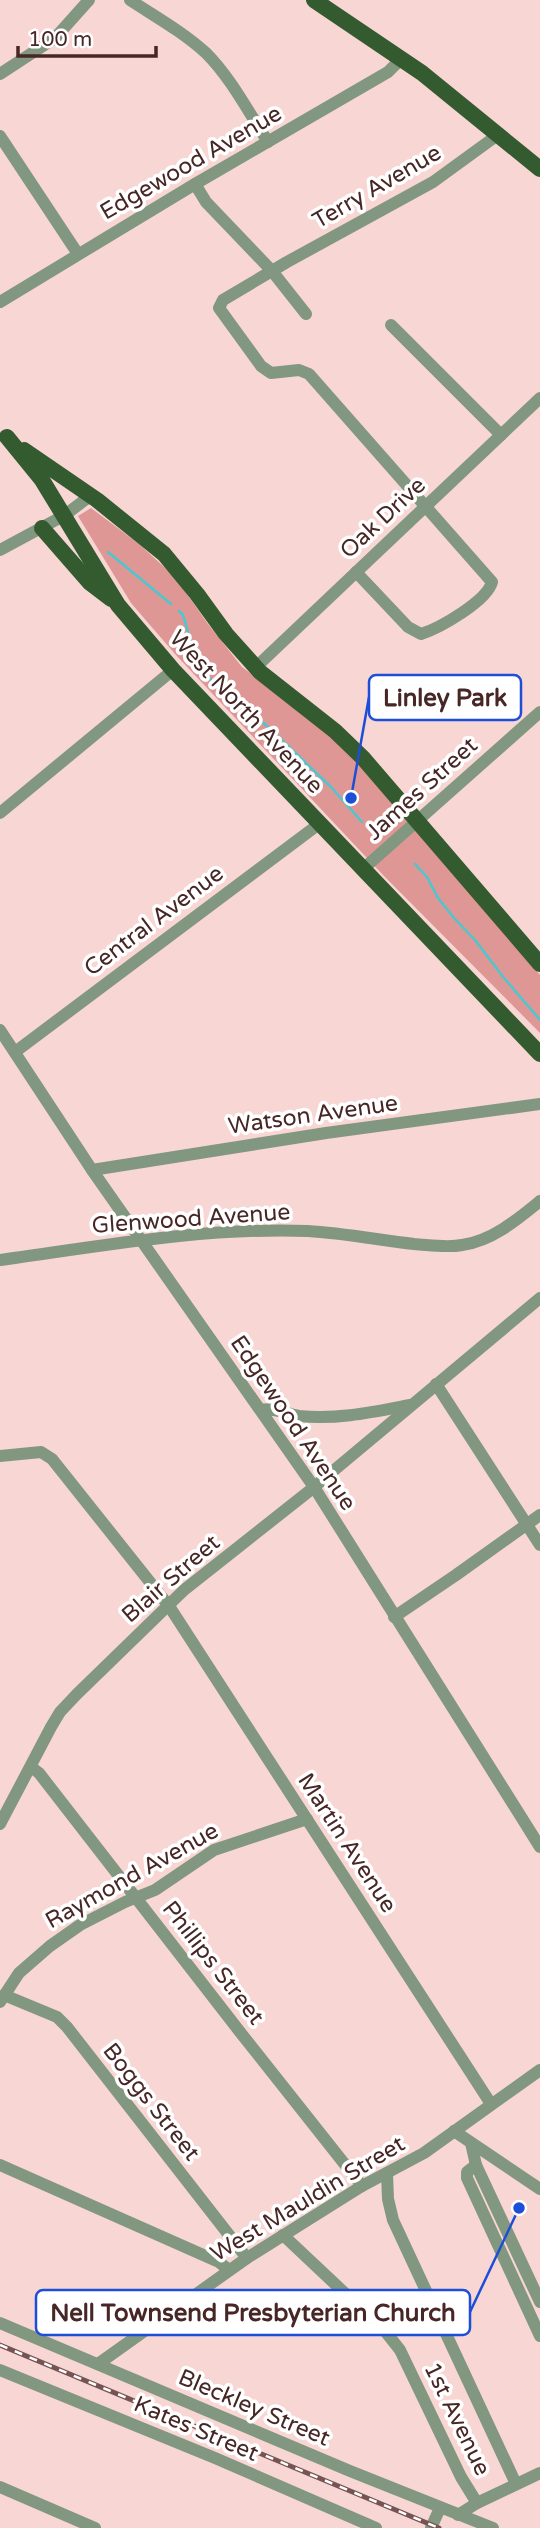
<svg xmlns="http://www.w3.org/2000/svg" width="540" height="2528" font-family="'Varela Round',sans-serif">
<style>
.green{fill:#de9794}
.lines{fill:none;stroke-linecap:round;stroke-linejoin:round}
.stream{stroke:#4ac7cf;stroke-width:2.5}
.minor{stroke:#82977f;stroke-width:12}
.major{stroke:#345b2f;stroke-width:16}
.rail-casing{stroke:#755453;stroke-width:5}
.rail{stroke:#fff;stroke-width:2.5;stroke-dasharray:8;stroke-linecap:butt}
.labels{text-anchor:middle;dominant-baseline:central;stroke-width:7;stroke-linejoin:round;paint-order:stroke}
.street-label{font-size:23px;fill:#472726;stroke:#fff}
.leader{fill:none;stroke:#1d4ed8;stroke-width:2.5}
.callout-dot{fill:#1d4ed8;stroke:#fff;stroke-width:2.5}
.callout{fill:#fff;stroke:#1d4ed8;stroke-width:2.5}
.callout-label{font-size:24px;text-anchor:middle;font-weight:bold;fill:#472726}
</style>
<rect width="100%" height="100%" fill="#f8d6d4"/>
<path class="green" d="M 91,508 L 139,544 L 175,577 L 208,624 L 242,667 L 334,736 L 425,837 L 540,975 L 540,1033 L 383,875 L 175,654 L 131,603 L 78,516 Z"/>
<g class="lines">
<g class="stream">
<path d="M 108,552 L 171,604"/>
<path d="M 179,611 L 183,615 L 196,659 L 209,678 L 267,726 L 331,787 L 362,822"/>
<path d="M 415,864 L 427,877 L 438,898 L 454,918 L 475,940 L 504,978 L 540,1020"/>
</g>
<g class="minor">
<path d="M 130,0 C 156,17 183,32 206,53 C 231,78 249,113 268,142"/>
<path d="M 0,74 L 55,38 L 89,0"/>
<path d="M 0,136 L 78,254"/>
<path d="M 195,184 L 206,202 L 272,271 L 306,314"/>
<path d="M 0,302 L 195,184 L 388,72 L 402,58"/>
<path d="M 391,325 L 501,435"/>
<path d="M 0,550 L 65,515 L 90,496"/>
<path d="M 356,572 L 408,627 L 421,634 C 440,628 487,601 492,582 L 309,374 L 299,370 L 271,373 L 261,366 L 219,308 L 223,300 L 287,262 L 433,182 L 499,134"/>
<path d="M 255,668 L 540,398"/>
<path d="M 0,813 L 173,670"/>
<path d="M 363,869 L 540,712"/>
<path d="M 0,1030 L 92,1170 L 314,1487 L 540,1847"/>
<path d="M 15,1052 L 319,824"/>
<path d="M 92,1170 L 326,1133 L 540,1104"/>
<path d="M 0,1260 C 101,1246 205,1227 308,1231 C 343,1233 379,1240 414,1244 C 430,1245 447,1248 462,1245 C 492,1241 518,1219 540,1201"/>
<path d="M 436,1384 L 540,1545"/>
<path d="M 261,1410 C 274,1407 286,1414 299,1416 C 337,1420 373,1412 410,1405"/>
<path d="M 0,1456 L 41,1452 L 52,1459 L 169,1606 L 491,2104"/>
<path d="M 394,1617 L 456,1575 L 540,1515"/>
<path d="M 31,1767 L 39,1773 L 240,2032 L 362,2186"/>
<path d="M 0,1824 L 51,1727 L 60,1712 L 77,1694 L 184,1590 L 308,1492 L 540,1298"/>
<path d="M 4,1995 L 57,2017 L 67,2027 L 247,2258"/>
<path d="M 0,2002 L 19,1973 L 50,1946 L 80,1925 L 125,1902 L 155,1890 L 214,1850 L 307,1819"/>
<path d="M 454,2131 L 540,2189"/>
<path d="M 471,2143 L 476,2165 L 540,2302"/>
<path d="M 0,2165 L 219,2262 L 229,2270"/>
<path d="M 476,2165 L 467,2172 L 467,2178 L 540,2336"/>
<path d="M 387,2174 L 388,2199 L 393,2220 L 516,2484"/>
<path d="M 283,2235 L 385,2331 L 400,2350 L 461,2477 L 477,2503"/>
<path d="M 0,2323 L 350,2471 L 493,2528"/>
<path d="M 98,2364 L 247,2258 L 362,2186 L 424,2153 L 540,2070"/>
<path d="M 0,2370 L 215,2458 L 376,2528"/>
<path d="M 0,2487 L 95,2528"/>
<path d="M 458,2515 L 477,2503 L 540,2473"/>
<path d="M 431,2528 L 440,2508"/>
</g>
<g class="major">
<path d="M 314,0 L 422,73 L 540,169"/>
<path d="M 7,437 L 42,480 L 118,605 L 173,670 L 540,1054"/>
<path d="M 24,450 L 97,500 L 164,554 L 197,594 L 226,634 L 260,672 L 335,731 L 363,758 L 540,964"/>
<path d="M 42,528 L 90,583 L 111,599"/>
</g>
<g class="rail-casing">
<path id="rail" d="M 0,2345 L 439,2528"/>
</g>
<use href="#rail" class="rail"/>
</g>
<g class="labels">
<g class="street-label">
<text transform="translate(191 163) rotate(-30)">Edgewood Avenue</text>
<text transform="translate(377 187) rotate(-30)">Terry Avenue</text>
<text transform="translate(383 518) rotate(-43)">Oak Drive</text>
<text transform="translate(246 712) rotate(47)">West North Avenue</text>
<text transform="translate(422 789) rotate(-42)">James Street</text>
<text transform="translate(154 921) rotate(-37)">Central Avenue</text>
<text transform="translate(313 1115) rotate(-8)">Watson Avenue</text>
<text transform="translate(191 1219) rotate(-4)">Glenwood Avenue</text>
<text transform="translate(293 1423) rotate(56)">Edgewood Avenue</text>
<text transform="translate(171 1579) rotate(-41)">Blair Street</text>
<text transform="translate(347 1843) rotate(57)">Martin Avenue</text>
<text transform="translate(132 1876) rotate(-29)">Raymond Avenue</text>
<text transform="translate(213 1963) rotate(52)">Phillips Street</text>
<text transform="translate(151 2102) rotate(52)">Boggs Street</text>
<text transform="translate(308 2199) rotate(-31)">West Mauldin Street</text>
<text transform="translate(254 2408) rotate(23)">Bleckley Street</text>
<text transform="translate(457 2419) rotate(64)">1st Avenue</text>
<text transform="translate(196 2429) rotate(23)">Kates Street</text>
</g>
</g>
<path class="leader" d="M351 798L369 697M519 2208L470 2312"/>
<g class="callout-dot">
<circle cx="351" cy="798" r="7"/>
<circle cx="519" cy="2208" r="7"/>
</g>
<g class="callout">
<rect x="369" y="675" width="152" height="45" rx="7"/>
<rect x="36" y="2290" width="434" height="45" rx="7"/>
</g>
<g class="callout-label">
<text x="445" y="706">Linley Park</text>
<text x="253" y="2321">Nell Townsend Presbyterian Church</text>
</g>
<path d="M18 46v10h138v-10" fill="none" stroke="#472726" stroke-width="3.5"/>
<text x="28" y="46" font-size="21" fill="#472726" stroke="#ffffff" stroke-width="5" paint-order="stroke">100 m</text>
</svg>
